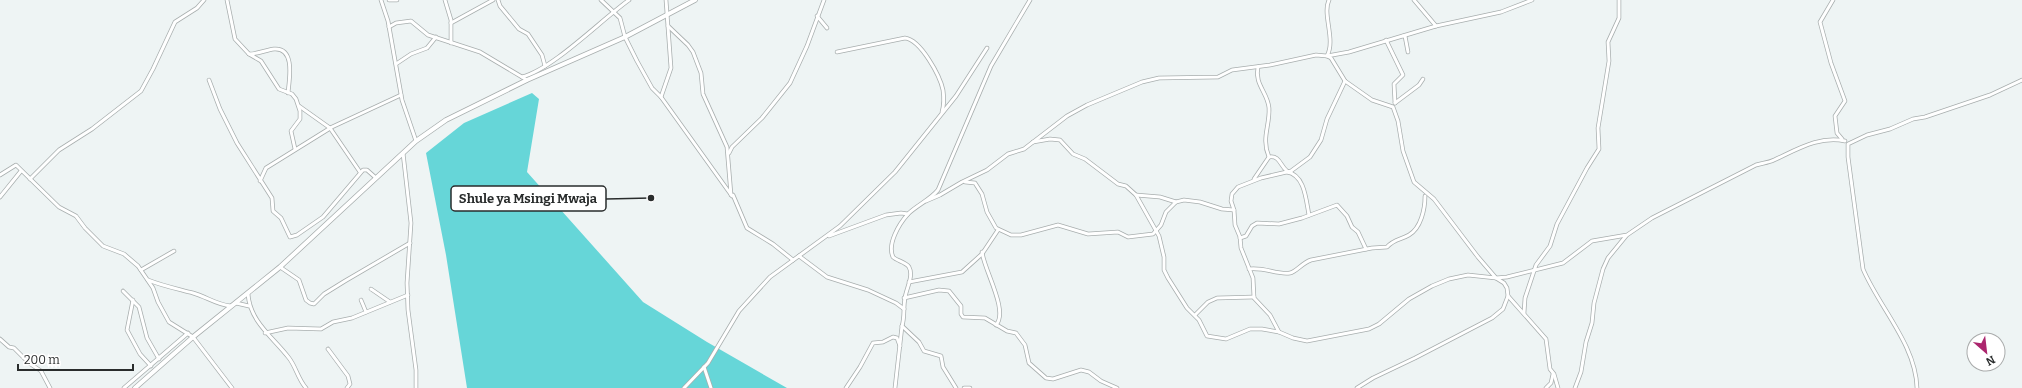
<svg xmlns="http://www.w3.org/2000/svg" width="2022" height="388" font-family="Bitter,serif">
<style>
.green{fill:#66d6d8}
.lines{fill:none;stroke-linecap:round;stroke-linejoin:round}
.minor-casing{stroke:#a8aeae;stroke-width:4.5}
.secondary-casing{stroke:#a8aeae;stroke-width:5.5}
.minor{stroke:#fff;stroke-width:3}
.secondary{stroke:#fff;stroke-width:4}
.leader{fill:none;stroke:#292c2c;stroke-width:1.5}
.callout-dot{fill:#292c2c;stroke:#fff;stroke-width:1.5}
.callout{fill:#fff;stroke:#292c2c;stroke-width:1.5}
.callout-label{font-size:13px;text-anchor:middle;font-weight:bold;fill:#292c2c}
</style>
<rect width="100%" height="100%" fill="#eef4f4"/>
<path class="green" d="M 532,93 L 539,99 L 527,172 L 643,302 L 707,342 L 787,388 L 467,388 L 446,255 L 426,153 L 464,123 Z"/>
<g class="lines">
<g class="minor-casing">
<g id="minor">
<path d="M 227,0 L 235,39 L 249,54 C 258,54 266,50 274,49 C 296,47 289,81 288,93"/>
<path d="M 381,0 L 388,21 L 402,100 L 416,141"/>
<path d="M 389,0 L 397,0"/>
<path d="M 445,0 L 451,20 L 451,43"/>
<path d="M 498,0 L 500,6 L 519,29 L 528,34 L 542,55 L 545,66"/>
<path d="M 601,0 L 620,18 L 625,37 L 637,61 L 652,88 L 661,97"/>
<path d="M 666,0 L 671,68 L 661,97 L 732,196 L 733,195 L 747,228 L 773,244 L 793,260"/>
<path d="M 1329,0 C 1322,14 1336,40 1327,56 L 1331,58 L 1345,81 L 1372,100 L 1393,107 L 1398,121 L 1403,151 L 1414,182 L 1434,199 L 1478,257 L 1496,278 L 1504,283 L 1507,288 L 1508,296 L 1546,339 L 1550,369 L 1554,374 L 1558,388"/>
<path d="M 1414,0 L 1436,26"/>
<path d="M 1833,0 L 1820,22 L 1831,63 L 1845,101 L 1835,116 L 1837,133 L 1842,139"/>
<path d="M 817,16 L 827,28"/>
<path d="M 451,23 L 493,0"/>
<path d="M 668,26 L 688,45 L 693,52 L 701,73 L 703,94 L 727,147 L 731,195"/>
<path d="M 389,27 L 396,23 L 411,21 L 428,35 L 480,52 L 527,80"/>
<path d="M 1403,36 L 1405,36 L 1408,52"/>
<path d="M 1386,40 L 1403,75 L 1394,84 L 1395,103"/>
<path d="M 837,52 L 905,38 C 921,40 940,76 943,90 C 944,97 944,105 942,112"/>
<path d="M 249,54 L 261,61 L 279,89 L 292,94 L 296,99 L 300,111 L 300,119 L 291,131 L 295,149"/>
<path d="M 396,64 L 411,54 L 427,48 L 436,37"/>
<path d="M 522,77 C 553,69 601,20 629,0"/>
<path d="M 209,80 L 220,109 L 237,143 L 272,198 L 273,211 L 281,218 L 290,237 L 297,235 L 323,217 L 363,170 L 367,170 L 376,178"/>
<path d="M 1395,103 L 1419,85 L 1423,79"/>
<path d="M 299,106 L 330,128 L 360,172"/>
<path d="M 1033,142 L 1050,139 L 1060,140 L 1073,154 L 1085,159 L 1118,184 L 1126,186 L 1136,195 L 1159,236 L 1164,257 L 1164,270 L 1168,278 L 1187,308 L 1199,320 L 1207,336 L 1226,339 L 1250,329 L 1262,329 L 1279,332 L 1293,338 L 1307,341 L 1369,329 L 1379,324 L 1409,299 L 1432,286 L 1449,279 L 1468,275 L 1496,278 L 1507,277 L 1563,263 L 1592,241 L 1627,235 L 1652,218 L 1756,165 C 1762,163 1768,163 1774,160 C 1796,150 1820,135 1845,141"/>
<path d="M 403,153 L 411,223 L 407,283 L 408,310 L 416,370 L 416,388"/>
<path d="M 729,153 L 732,147 L 762,118 L 790,83 L 807,46 L 824,0"/>
<path d="M 1269,157 C 1280,155 1280,166 1287,171 L 1287,172 C 1305,175 1306,200 1309,215"/>
<path d="M 0,175 L 16,165 L 59,207 L 76,216 L 85,228 L 103,246 L 124,254 L 138,266 L 153,288 L 158,302 L 169,322 L 193,337 L 232,388"/>
<path d="M 30,179 L 59,150 L 92,129 L 141,91 L 153,69 L 175,22 L 197,8 L 204,0"/>
<path d="M 1254,179 L 1269,157 C 1261,138 1270,126 1269,108 C 1268,93 1254,84 1258,67"/>
<path d="M 260,181 L 266,168 L 332,127 L 401,95"/>
<path d="M 965,182 L 975,183 L 982,194 L 987,212 L 996,228 L 1011,235 L 1021,235 L 1058,225 L 1088,234 L 1118,232 L 1128,237 L 1153,234 L 1161,225 L 1166,212 L 1176,202"/>
<path d="M 1136,195 L 1160,197 L 1176,202 L 1184,200 L 1200,202 L 1222,209 L 1234,210"/>
<path d="M 0,197 L 21,171"/>
<path d="M 926,201 L 940,195 L 962,182 L 987,170 L 1008,154 L 1024,149 L 1067,116 L 1087,105 L 1142,82 L 1159,78 L 1218,77 L 1232,70 L 1270,65 L 1316,55 L 1327,56 L 1349,52 L 1436,26 L 1501,12 L 1532,0"/>
<path d="M 829,236 L 886,215 L 901,213 L 908,214"/>
<path d="M 1240,238 L 1246,236 L 1252,226 L 1257,223 L 1279,224 L 1302,218 L 1337,205 L 1347,216 L 1352,227 L 1358,232 L 1366,249"/>
<path d="M 982,252 C 984,270 1009,311 996,325"/>
<path d="M 799,256 L 827,277 L 868,290 L 896,303 L 904,309"/>
<path d="M 280,267 L 299,280 L 306,300 L 310,303 L 314,304 L 324,294 L 345,281 L 410,243"/>
<path d="M 1249,269 C 1265,267 1277,275 1290,273 C 1296,272 1302,263 1311,260 L 1372,248 L 1387,247 C 1394,239 1400,240 1409,235 C 1421,228 1425,209 1425,196"/>
<path d="M 141,270 L 174,251"/>
<path d="M 148,280 C 163,286 178,289 193,293 C 207,297 217,305 231,306"/>
<path d="M 909,282 L 962,272 L 982,254 L 998,230"/>
<path d="M 371,289 L 390,302"/>
<path d="M 123,291 L 139,307 L 147,338 L 159,359"/>
<path d="M 248,294 C 250,322 273,337 289,358 C 296,367 298,379 306,388"/>
<path d="M 904,298 L 939,290 L 949,291 L 961,306 L 961,314 L 963,317 L 985,318 L 1007,331 L 1016,333 L 1025,345 L 1029,363 L 1046,378 L 1053,379 L 1081,370 L 1089,372 L 1101,381 L 1117,388"/>
<path d="M 133,300 L 127,330 L 140,354 L 151,366"/>
<path d="M 361,300 L 366,312"/>
<path d="M 236,303 L 249,306"/>
<path d="M 1524,313 L 1525,298 L 1536,265 L 1550,246 L 1557,224 L 1587,168 L 1599,149 L 1598,128 L 1609,61 L 1608,42 L 1619,18 L 1619,0"/>
<path d="M 1195,315 L 1208,302 L 1217,298 L 1254,297"/>
<path d="M 902,326 L 919,342 L 924,351 L 941,356 L 943,367 L 956,388"/>
<path d="M 1279,332 L 1270,315 L 1254,298 L 1253,278 L 1241,248 L 1240,237 L 1235,225 L 1234,210 L 1231,201 L 1232,194 L 1238,187 L 1261,178 L 1291,171 L 1310,157 L 1321,140 L 1327,119 L 1345,81"/>
<path d="M 265,333 L 288,328 L 321,329 L 333,322 L 352,318 L 408,295"/>
<path d="M 0,339 L 9,347 L 14,348 L 29,363 L 41,371 L 50,388"/>
<path d="M 328,349 L 348,376 L 350,384 L 347,388"/>
<path d="M 704,367 L 711,388"/>
<path d="M 124,388 L 188,333"/>
<path d="M 684,388 L 708,363 L 739,311 L 770,277 L 840,226 L 895,172 L 956,96 L 987,48"/>
<path d="M 846,388 L 860,367 L 873,343 L 883,342 L 893,337 L 897,338 L 900,346"/>
<path d="M 895,388 L 902,326 C 905,317 903,308 905,298 C 906,289 914,276 909,267 C 906,262 897,261 893,257 C 887,244 899,224 908,214 C 917,205 930,200 938,190 L 991,66 L 1030,0"/>
<path d="M 964,388 L 970,388"/>
<path d="M 1357,388 L 1373,378 L 1415,358 L 1492,318 L 1503,309 L 1508,296"/>
<path d="M 1546,388 L 1551,383 L 1553,374"/>
<path d="M 1575,388 L 1581,372 L 1586,342 L 1592,323 L 1594,303 L 1603,269 L 1608,258 L 1626,236"/>
<path d="M 1917,388 C 1916,345 1879,307 1863,269 L 1848,157 L 1848,144 L 1867,135 L 1890,129 L 1913,119 L 1925,117 L 1990,95 L 2022,80"/>
</g>
</g>
<g class="secondary-casing">
<path id="secondary" d="M 135,388 L 193,337 L 280,267 L 416,141 L 446,120 L 527,80 L 625,37 L 695,0"/>
</g>
<use href="#minor" class="minor"/>
<use href="#secondary" class="secondary"/>
</g>
<path class="leader" d="M651 198L606 199"/>
<circle class="callout-dot" cx="651" cy="198" r="4"/>
<rect class="callout" x="451" y="186" width="155" height="25" rx="4"/>
<g class="callout-label">
<text x="528" y="203">Shule ya Msingi Mwaja</text>
</g>
<g transform="translate(1986 352) rotate(152)"><circle r="19" fill="#ffffff" stroke="#a9abab"/>
<path d="M0-3L7 15L0 10L-7 15Z" fill="#ac266e"/>
<text y="-6" font-size="11" font-weight="bold" text-anchor="middle" fill="#292c2c">N</text>
</g>
<path d="M18 364v6h115v-6" fill="none" stroke="#292c2c" stroke-width="2"/>
<text x="24" y="364" font-size="12" fill="#292c2c" stroke="#ffffff" stroke-width="3" paint-order="stroke">200 m</text>
</svg>
